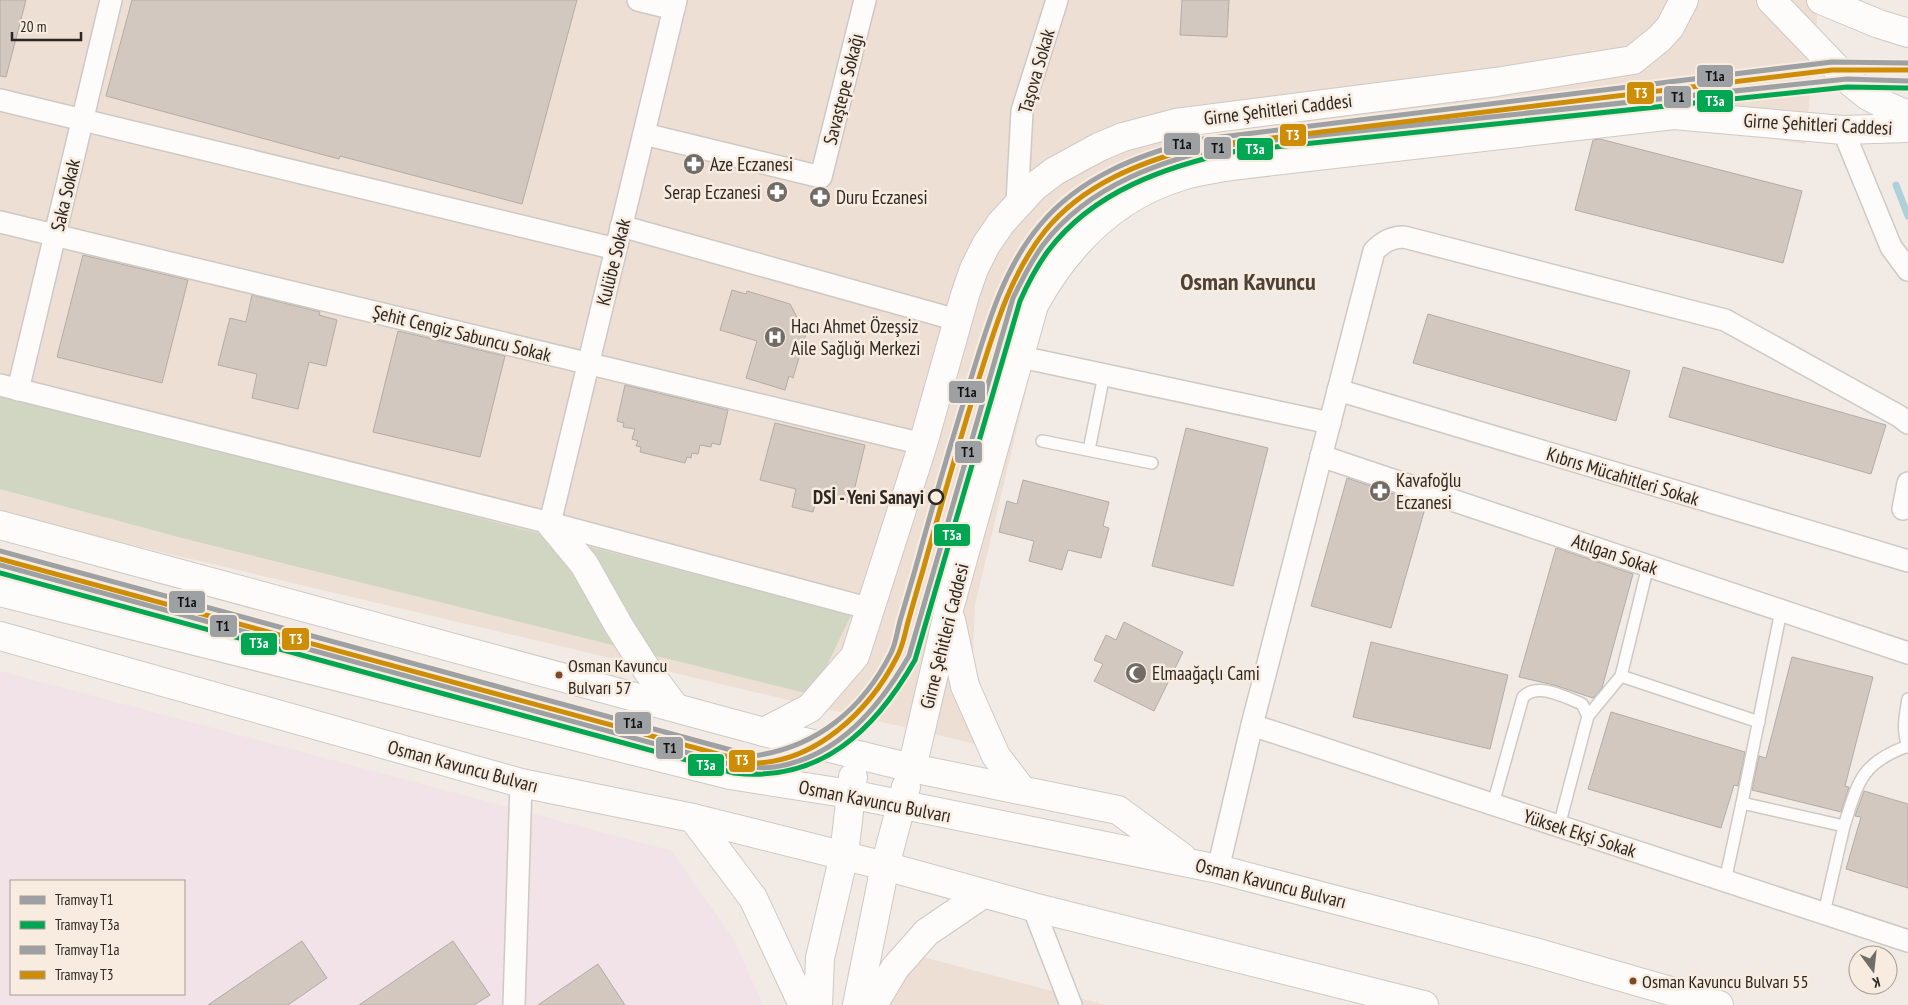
<svg xmlns="http://www.w3.org/2000/svg" width="1908" height="1005" font-family="'PT Sans Narrow',sans-serif">
<style>
.commercial{fill:#f1e3e8;fill-rule:evenodd}
.built{fill:#eddfd3}
.green{fill:#d1d6c2}
.lines{fill:none;stroke-linecap:round;stroke-linejoin:round}
.stream{stroke:#aed0d8;stroke-width:7}
.building{fill:#d2c8c0;stroke:#b2aca7}
.lane-casing{stroke:#cec9c4;stroke-width:14}
.street-casing{stroke:#cec9c4;stroke-width:24}
.secondary-casing{stroke:#cec9c4;stroke-width:30}
.primary-casing{stroke:#cec9c4;stroke-width:30}
.highway-casing{stroke:#cec9c4;stroke-width:30}
.lane{stroke:#fdfcfb;stroke-width:11}
.street{stroke:#fdfcfb;stroke-width:21}
.secondary{stroke:#fdfcfb;stroke-width:28}
.primary{stroke:#fdfcfb;stroke-width:28}
.highway{stroke:#fdfcfb;stroke-width:28}
.tram-1-casing{stroke:#f8ebdf;stroke-width:9}
.tram-2-casing{stroke:#f8ebdf;stroke-width:9}
.tram-3-casing{stroke:#f8ebdf;stroke-width:9}
.tram-4-casing{stroke:#f8ebdf;stroke-width:9}
.tram-1{stroke:#9ea1a3;stroke-width:5}
.tram-2{stroke:#00a651;stroke-width:5}
.tram-3{stroke:#9ea1a3;stroke-width:5}
.tram-4{stroke:#ce8d07;stroke-width:5}
.stop-dot{fill:#f8ebdf;stroke:#2c2722;stroke-width:2.5}
.bus-dot{fill:#7a4b2a;stroke:#f8ebdf;stroke-width:2}
.labels{text-anchor:middle;dominant-baseline:central;stroke-width:5;stroke-linejoin:round;paint-order:stroke}
.bus-label{font-size:18px;fill:#2c2722;stroke:#f8ebdf;text-anchor:start}
.street-label{font-size:19px;fill:#2c2722;stroke:#f8ebdf}
.poi-label{font-size:19px;fill:#2c2722;stroke:#f8ebdf;text-anchor:start}
.stop-label{font-size:19px;font-weight:bold;fill:#2c2722;stroke:#f8ebdf;text-anchor:end}
.district-label{font-size:24px;font-weight:bold;fill:#4d4238;stroke:#f8ebdf}
.line-badge{stroke:#f8ebdf;stroke-width:2}
.badge-label{font-size:14px;text-anchor:middle;font-weight:bold;fill:#fff}
.pale-badge-label{font-size:14px;text-anchor:middle;font-weight:bold;fill:#111}
</style>
<rect width="100%" height="100%" fill="#f2ebe5"/>
<path class="commercial" d="M 0,671 L 672,851 L 734,940 L 763,1005 L 0,1005 ZM 11,881 L 184,881 L 184,994 L 11,994 Z"/>
<g class="built">
<path d="M 0,0 L 1819,0 L 1805,144 L 1727,132 L 1683,130 L 1638,131 L 1593,135 L 1549,143 L 1231,173 L 1157,198 L 1113,226 L 1075,263 L 1046,307 L 975,605 L 973,653 L 977,679 L 1005,751 L 0,514 Z"/>
<path d="M 896,950 L 1106,1005 L 878,1005 Z"/>
</g>
<path class="green" d="M 0,393 L 851,615 L 813,695 L 182,538 L 0,489 Z"/>
<g class="lines">
<path class="stream" d="M 1896,185 L 1908,216"/>
</g>
<g class="building">
<path d="M 0,0 L 26,0 L 6,77 L 0,76 Z"/>
<path d="M 132,0 L 577,0 L 522,204 L 340,156 L 339,159 L 106,96 Z"/>
<path d="M 1182,0 L 1229,0 L 1227,37 L 1180,35 Z"/>
<path d="M 1600,139 L 1802,191 L 1783,263 L 1575,210 L 1593,140 Z"/>
<path d="M 83,255 L 188,280 L 162,383 L 57,357 Z"/>
<path d="M 732,290 L 746,294 L 747,291 L 790,304 L 806,334 L 793,378 L 789,376 L 785,390 L 746,378 L 757,341 L 720,330 Z"/>
<path d="M 252,295 L 320,312 L 319,315 L 337,320 L 326,366 L 309,362 L 298,409 L 252,398 L 257,374 L 218,365 L 230,318 L 246,322 Z"/>
<path d="M 1428,314 L 1630,371 L 1616,421 L 1413,363 Z"/>
<path d="M 398,331 L 505,356 L 480,457 L 373,432 Z"/>
<path d="M 1683,367 L 1886,425 L 1871,474 L 1669,417 Z"/>
<path d="M 625,385 L 728,410 L 720,445 L 712,443 L 711,447 L 700,445 L 698,454 L 692,453 L 691,458 L 687,457 L 685,463 L 640,452 L 641,447 L 636,446 L 638,441 L 632,439 L 635,429 L 623,427 L 624,423 L 617,421 Z"/>
<path d="M 775,423 L 865,445 L 851,503 L 818,494 L 813,512 L 792,507 L 796,489 L 760,480 Z"/>
<path d="M 1186,428 L 1268,448 L 1233,586 L 1152,566 Z"/>
<path d="M 1347,478 L 1426,505 L 1391,628 L 1311,606 Z"/>
<path d="M 1023,480 L 1109,502 L 1103,526 L 1109,528 L 1101,558 L 1068,550 L 1062,570 L 1029,561 L 1034,541 L 999,532 L 1007,501 L 1017,504 Z"/>
<path d="M 1556,548 L 1633,574 L 1602,688 L 1593,698 L 1554,685 L 1519,677 Z"/>
<path d="M 1124,622 L 1183,652 L 1154,711 L 1094,681 L 1103,664 L 1094,660 L 1106,635 L 1116,640 Z"/>
<path d="M 1371,642 L 1508,675 L 1490,749 L 1353,717 Z"/>
<path d="M 1792,657 L 1873,677 L 1845,786 L 1849,787 L 1841,812 L 1752,790 L 1759,756 L 1766,758 Z"/>
<path d="M 1611,712 L 1745,752 L 1738,786 L 1734,785 L 1721,828 L 1588,789 Z"/>
<path d="M 1864,791 L 1908,804 L 1908,888 L 1846,869 L 1861,817 L 1855,816 Z"/>
<path d="M 302,941 L 327,978 L 288,1005 L 208,1005 Z"/>
<path d="M 453,941 L 490,995 L 474,1005 L 359,1005 Z"/>
<path d="M 598,964 L 625,1005 L 538,1005 Z"/>
</g>
<g class="lines">
<g class="lane-casing">
<g id="lane">
<path d="M 1042,441 L 1152,463"/>
<path d="M 1089,450 L 1104,375"/>
<path d="M 1621,676 L 1759,722"/>
<path d="M 1908,699 C 1905,716 1902,730 1908,747"/>
<path d="M 1588,716 L 1621,676 L 1648,566"/>
<path d="M 1742,803 L 1781,611"/>
<path d="M 1493,804 L 1523,697 C 1538,682 1565,697 1582,704 L 1588,716 L 1559,826"/>
<path d="M 1844,826 C 1858,783 1860,763 1908,746"/>
<path d="M 1725,881 L 1742,803 L 1844,826 L 1824,913"/>
</g>
</g>
<g class="street-casing">
<g id="street">
<path d="M 638,0 L 674,9"/>
<path d="M 0,100 L 616,249"/>
<path d="M 1843,130 L 1891,247 L 1908,270"/>
<path d="M 644,134 L 821,177 L 865,0"/>
<path d="M 1017,203 L 1022,111 L 1057,0"/>
<path d="M 0,222 L 923,444"/>
<path d="M 621,226 L 957,320"/>
<path d="M 1021,357 L 1330,423"/>
<path d="M 0,385 L 550,523 L 871,609"/>
<path d="M 18,390 L 111,0"/>
<path d="M 1338,390 L 1908,561"/>
<path d="M 1321,456 L 1908,653"/>
<path d="M 1903,509 L 1908,483"/>
<path d="M 550,523 L 676,0"/>
<path d="M 1252,725 L 1908,941"/>
<path d="M 1218,869 L 1252,725 L 1374,251 C 1383,242 1391,237 1404,237 L 1725,320 L 1899,416 L 1908,423"/>
<path d="M 1033,907 L 1071,1005"/>
<path d="M 514,1005 L 521,783"/>
</g>
</g>
<g class="secondary-casing">
<g id="secondary">
<path d="M 951,620 L 965,686 L 996,756 L 1022,790"/>
<path d="M 764,732 L 810,708 L 855,656 L 923,444 L 965,295 L 974,269 L 986,245 L 1001,223 L 1035,186 L 1055,171 L 1099,147 L 1123,137 L 1176,123 L 1496,82 L 1633,60 L 1659,39 L 1670,27 L 1684,0"/>
<path d="M 912,768 L 949,609 L 1034,305 C 1067,245 1115,196 1182,176 C 1198,171 1215,169 1231,166 L 1674,115 L 1843,130 L 1908,128"/>
</g>
</g>
<g class="primary-casing">
<g id="primary">
<path d="M 1771,0 L 1848,80 L 1868,96 L 1889,107 L 1908,115"/>
<path d="M 1821,0 L 1879,24 L 1908,33"/>
</g>
</g>
<g class="highway-casing">
<g id="highway">
<path d="M 550,523 L 584,564 L 619,626 L 647,670 L 674,706"/>
<path d="M 0,525 L 764,732 L 912,768 L 1118,810 L 1182,857"/>
<path d="M 0,592 L 730,775 L 850,794 L 1218,869 L 1531,951 L 1719,1005"/>
<path d="M 0,636 L 521,783 L 693,818 L 885,866 L 1033,907 L 1424,1005"/>
<path d="M 693,818 L 753,898 L 803,1005"/>
<path d="M 818,1005 L 820,958 L 844,855 L 853,777"/>
<path d="M 857,1005 L 885,866 L 906,787"/>
<path d="M 873,1005 L 895,968 L 927,932 L 983,894"/>
</g>
</g>
<use href="#lane" class="lane"/>
<use href="#street" class="street"/>
<use href="#secondary" class="secondary"/>
<use href="#primary" class="primary"/>
<use href="#highway" class="highway"/>
<g class="tram-1-casing">
<path id="tram-1" d="M 0,565 L 736,766 C 748,767 762,769 774,767 C 837,758 879,708 909,656 L 1013,298 C 1022,280 1031,261 1043,245 C 1089,184 1165,159 1236,144 L 1847,79 L 1908,81"/>
</g>
<g class="tram-2-casing">
<path id="tram-2" d="M 0,573 L 734,773 C 821,783 875,730 915,660 L 1020,301 C 1028,283 1037,266 1048,251 C 1093,191 1167,166 1237,151 L 1847,87 L 1908,88"/>
</g>
<g class="tram-3-casing">
<path id="tram-3" d="M 0,551 L 753,756 C 816,748 863,709 891,653 C 896,643 897,632 900,621 C 905,604 910,587 915,570 C 932,508 950,446 969,385 C 986,330 1002,270 1040,225 C 1080,177 1138,155 1196,140 L 1832,62 L 1908,63"/>
</g>
<g class="tram-4-casing">
<path id="tram-4" d="M 0,559 L 751,763 C 815,764 870,710 897,657 C 903,646 905,633 908,622 C 913,604 918,587 923,570 C 940,509 957,449 976,388 C 993,334 1009,276 1045,231 C 1083,184 1141,162 1197,147 L 1832,70 L 1908,70"/>
</g>
<use href="#tram-1" class="tram-1"/>
<use href="#tram-2" class="tram-2"/>
<use href="#tram-3" class="tram-3"/>
<use href="#tram-4" class="tram-4"/>
</g>
<defs>
<g id="pharmacy-disc" transform="scale(1.125)"><circle r="9.5" fill="#716c66" stroke="#f8ebdf"/><path d="M-2-6h4v4h4v4h-4v4h-4v-4h-4v-4h4Z" fill="#fff"/></g>
<g id="hospital-disc" transform="scale(1.125)"><circle r="9.5" fill="#716c66" stroke="#f8ebdf"/><path d="M-5-5h3v3.5h4V-5h3V5h-3V1.5h-4V5h-3Z" fill="#fff"/></g>
<g id="mosque-disc" transform="scale(1.125)"><circle r="9.5" fill="#716c66" stroke="#f8ebdf"/><path d="M3.5-4.9A6 6 0 1 0 3.5 4.9A5 5 0 1 1 3.5-4.9Z" fill="#fff"/></g>
</defs>
<g fill-rule="evenodd">
<use href="#pharmacy-disc" x="694" y="164"/>
<use href="#pharmacy-disc" x="777" y="192"/>
<use href="#pharmacy-disc" x="820" y="197"/>
<use href="#hospital-disc" x="775" y="337"/>
<use href="#pharmacy-disc" x="1380" y="491"/>
<use href="#mosque-disc" x="1136" y="673"/>
</g>
<circle class="stop-dot" cx="936" cy="497" r="7"/>
<g class="bus-dot">
<circle cx="559" cy="675" r="4.5"/>
<circle cx="1633" cy="981" r="4.5"/>
</g>
<g class="labels">
<g class="bus-label">
<text x="568" y="665">Osman Kavuncu<tspan x="568" dy="22">Bulvarı 57</tspan></text>
<text x="1642" y="981">Osman Kavuncu Bulvarı 55</text>
</g>
<g class="street-label">
<text transform="translate(1036 71) rotate(-74)">Taşova Sokak</text>
<text transform="translate(843 89) rotate(-76)">Savaştepe Sokağı</text>
<text transform="translate(1278 109) rotate(-7)">Girne Şehitleri Caddesi</text>
<text transform="translate(1818 124) rotate(3)">Girne Şehitleri Caddesi</text>
<text transform="translate(65 195) rotate(-77)">Saka Sokak</text>
<text transform="translate(613 262) rotate(-76)">Kulübe Sokak</text>
<text transform="translate(462 333) rotate(14)">Şehit Cengiz Sabuncu Sokak</text>
<text transform="translate(1623 476) rotate(17)">Kıbrıs Mücahitleri Sokak</text>
<text transform="translate(1615 554) rotate(19)">Atılgan Sokak</text>
<text transform="translate(944 636) rotate(-76)">Girne Şehitleri Caddesi</text>
<text transform="translate(463 766) rotate(15)">Osman Kavuncu Bulvarı</text>
<text transform="translate(875 801) rotate(11)">Osman Kavuncu Bulvarı</text>
<text transform="translate(1580 833) rotate(18)">Yüksek Ekşi Sokak</text>
<text transform="translate(1271 883) rotate(14)">Osman Kavuncu Bulvarı</text>
</g>
<g class="poi-label">
<text x="710" y="164">Aze Eczanesi</text>
<text x="761" y="192" text-anchor="end">Serap Eczanesi</text>
<text x="836" y="197">Duru Eczanesi</text>
<text x="791" y="326">Hacı Ahmet Özeşsiz<tspan x="791" dy="22">Aile Sağlığı Merkezi</tspan></text>
<text x="1396" y="480">Kavafoğlu<tspan x="1396" dy="22">Eczanesi</tspan></text>
<text x="1152" y="673">Elmaağaçlı Cami</text>
</g>
<g class="stop-label">
<text x="924" y="497">DSİ - Yeni Sanayi</text>
</g>
<g class="district-label">
<text x="1248" y="281">Osman Kavuncu</text>
</g>
</g>
<g class="line-badge">
<rect x="1696" y="64" width="38" height="24" rx="5" fill="#9ea1a3"/>
<rect x="1626" y="81" width="29" height="24" rx="5" fill="#ce8d07"/>
<rect x="1663" y="85" width="29" height="24" rx="5" fill="#9ea1a3"/>
<rect x="1696" y="89" width="38" height="24" rx="5" fill="#00a651"/>
<rect x="1279" y="123" width="28" height="24" rx="5" fill="#ce8d07"/>
<rect x="1163" y="132" width="38" height="24" rx="5" fill="#9ea1a3"/>
<rect x="1203" y="136" width="29" height="24" rx="5" fill="#9ea1a3"/>
<rect x="1236" y="137" width="38" height="24" rx="5" fill="#00a651"/>
<rect x="948" y="380" width="38" height="24" rx="5" fill="#9ea1a3"/>
<rect x="954" y="440" width="29" height="24" rx="5" fill="#9ea1a3"/>
<rect x="933" y="523" width="38" height="24" rx="5" fill="#00a651"/>
<rect x="168" y="590" width="38" height="24" rx="5" fill="#9ea1a3"/>
<rect x="209" y="614" width="29" height="24" rx="5" fill="#9ea1a3"/>
<rect x="281" y="627" width="29" height="24" rx="5" fill="#ce8d07"/>
<rect x="240" y="632" width="38" height="24" rx="5" fill="#00a651"/>
<rect x="614" y="711" width="38" height="24" rx="5" fill="#9ea1a3"/>
<rect x="655" y="736" width="29" height="24" rx="5" fill="#9ea1a3"/>
<rect x="728" y="749" width="28" height="24" rx="5" fill="#ce8d07"/>
<rect x="687" y="753" width="38" height="24" rx="5" fill="#00a651"/>
</g>
<g class="badge-label">
<text x="1641" y="98">T3</text>
<text x="1715" y="106">T3a</text>
<text x="1293" y="140">T3</text>
<text x="1255" y="154">T3a</text>
<text x="952" y="540">T3a</text>
<text x="296" y="644">T3</text>
<text x="259" y="648">T3a</text>
<text x="742" y="765">T3</text>
<text x="706" y="770">T3a</text>
</g>
<g class="pale-badge-label">
<text x="1715" y="81">T1a</text>
<text x="1678" y="102">T1</text>
<text x="1182" y="149">T1a</text>
<text x="1218" y="153">T1</text>
<text x="967" y="397">T1a</text>
<text x="968" y="457">T1</text>
<text x="187" y="607">T1a</text>
<text x="223" y="631">T1</text>
<text x="633" y="728">T1a</text>
<text x="670" y="753">T1</text>
</g>
<rect x="10" y="880" width="175" height="115" fill="#f8ebdf" stroke="#a69d93"/>
<rect x="20" y="896" width="25" height="8" fill="#9ea1a3" stroke="#a69d93"/>
<text x="55" y="905" font-size="15" fill="#2c2722">Tramvay T1</text>
<rect x="20" y="921" width="25" height="8" fill="#00a651" stroke="#a69d93"/>
<text x="55" y="930" font-size="15" fill="#2c2722">Tramvay T3a</text>
<rect x="20" y="946" width="25" height="8" fill="#9ea1a3" stroke="#a69d93"/>
<text x="55" y="955" font-size="15" fill="#2c2722">Tramvay T1a</text>
<rect x="20" y="971" width="25" height="8" fill="#ce8d07" stroke="#a69d93"/>
<text x="55" y="980" font-size="15" fill="#2c2722">Tramvay T3</text>
<g transform="translate(1873 970) rotate(165)"><circle r="24" fill="#f8ebdf" stroke="#a69d93"/>
<path d="M0-4L9 19L0 12L-9 19Z" fill="#716c66"/>
<text y="-8" font-size="14" font-weight="bold" text-anchor="middle" fill="#2c2722">K</text>
</g>
<path d="M12 32v8h69v-8" fill="none" stroke="#2c2722" stroke-width="2.5"/>
<text x="20" y="32" font-size="15" fill="#2c2722" stroke="#f8ebdf" stroke-width="4" paint-order="stroke">20 m</text>
</svg>
